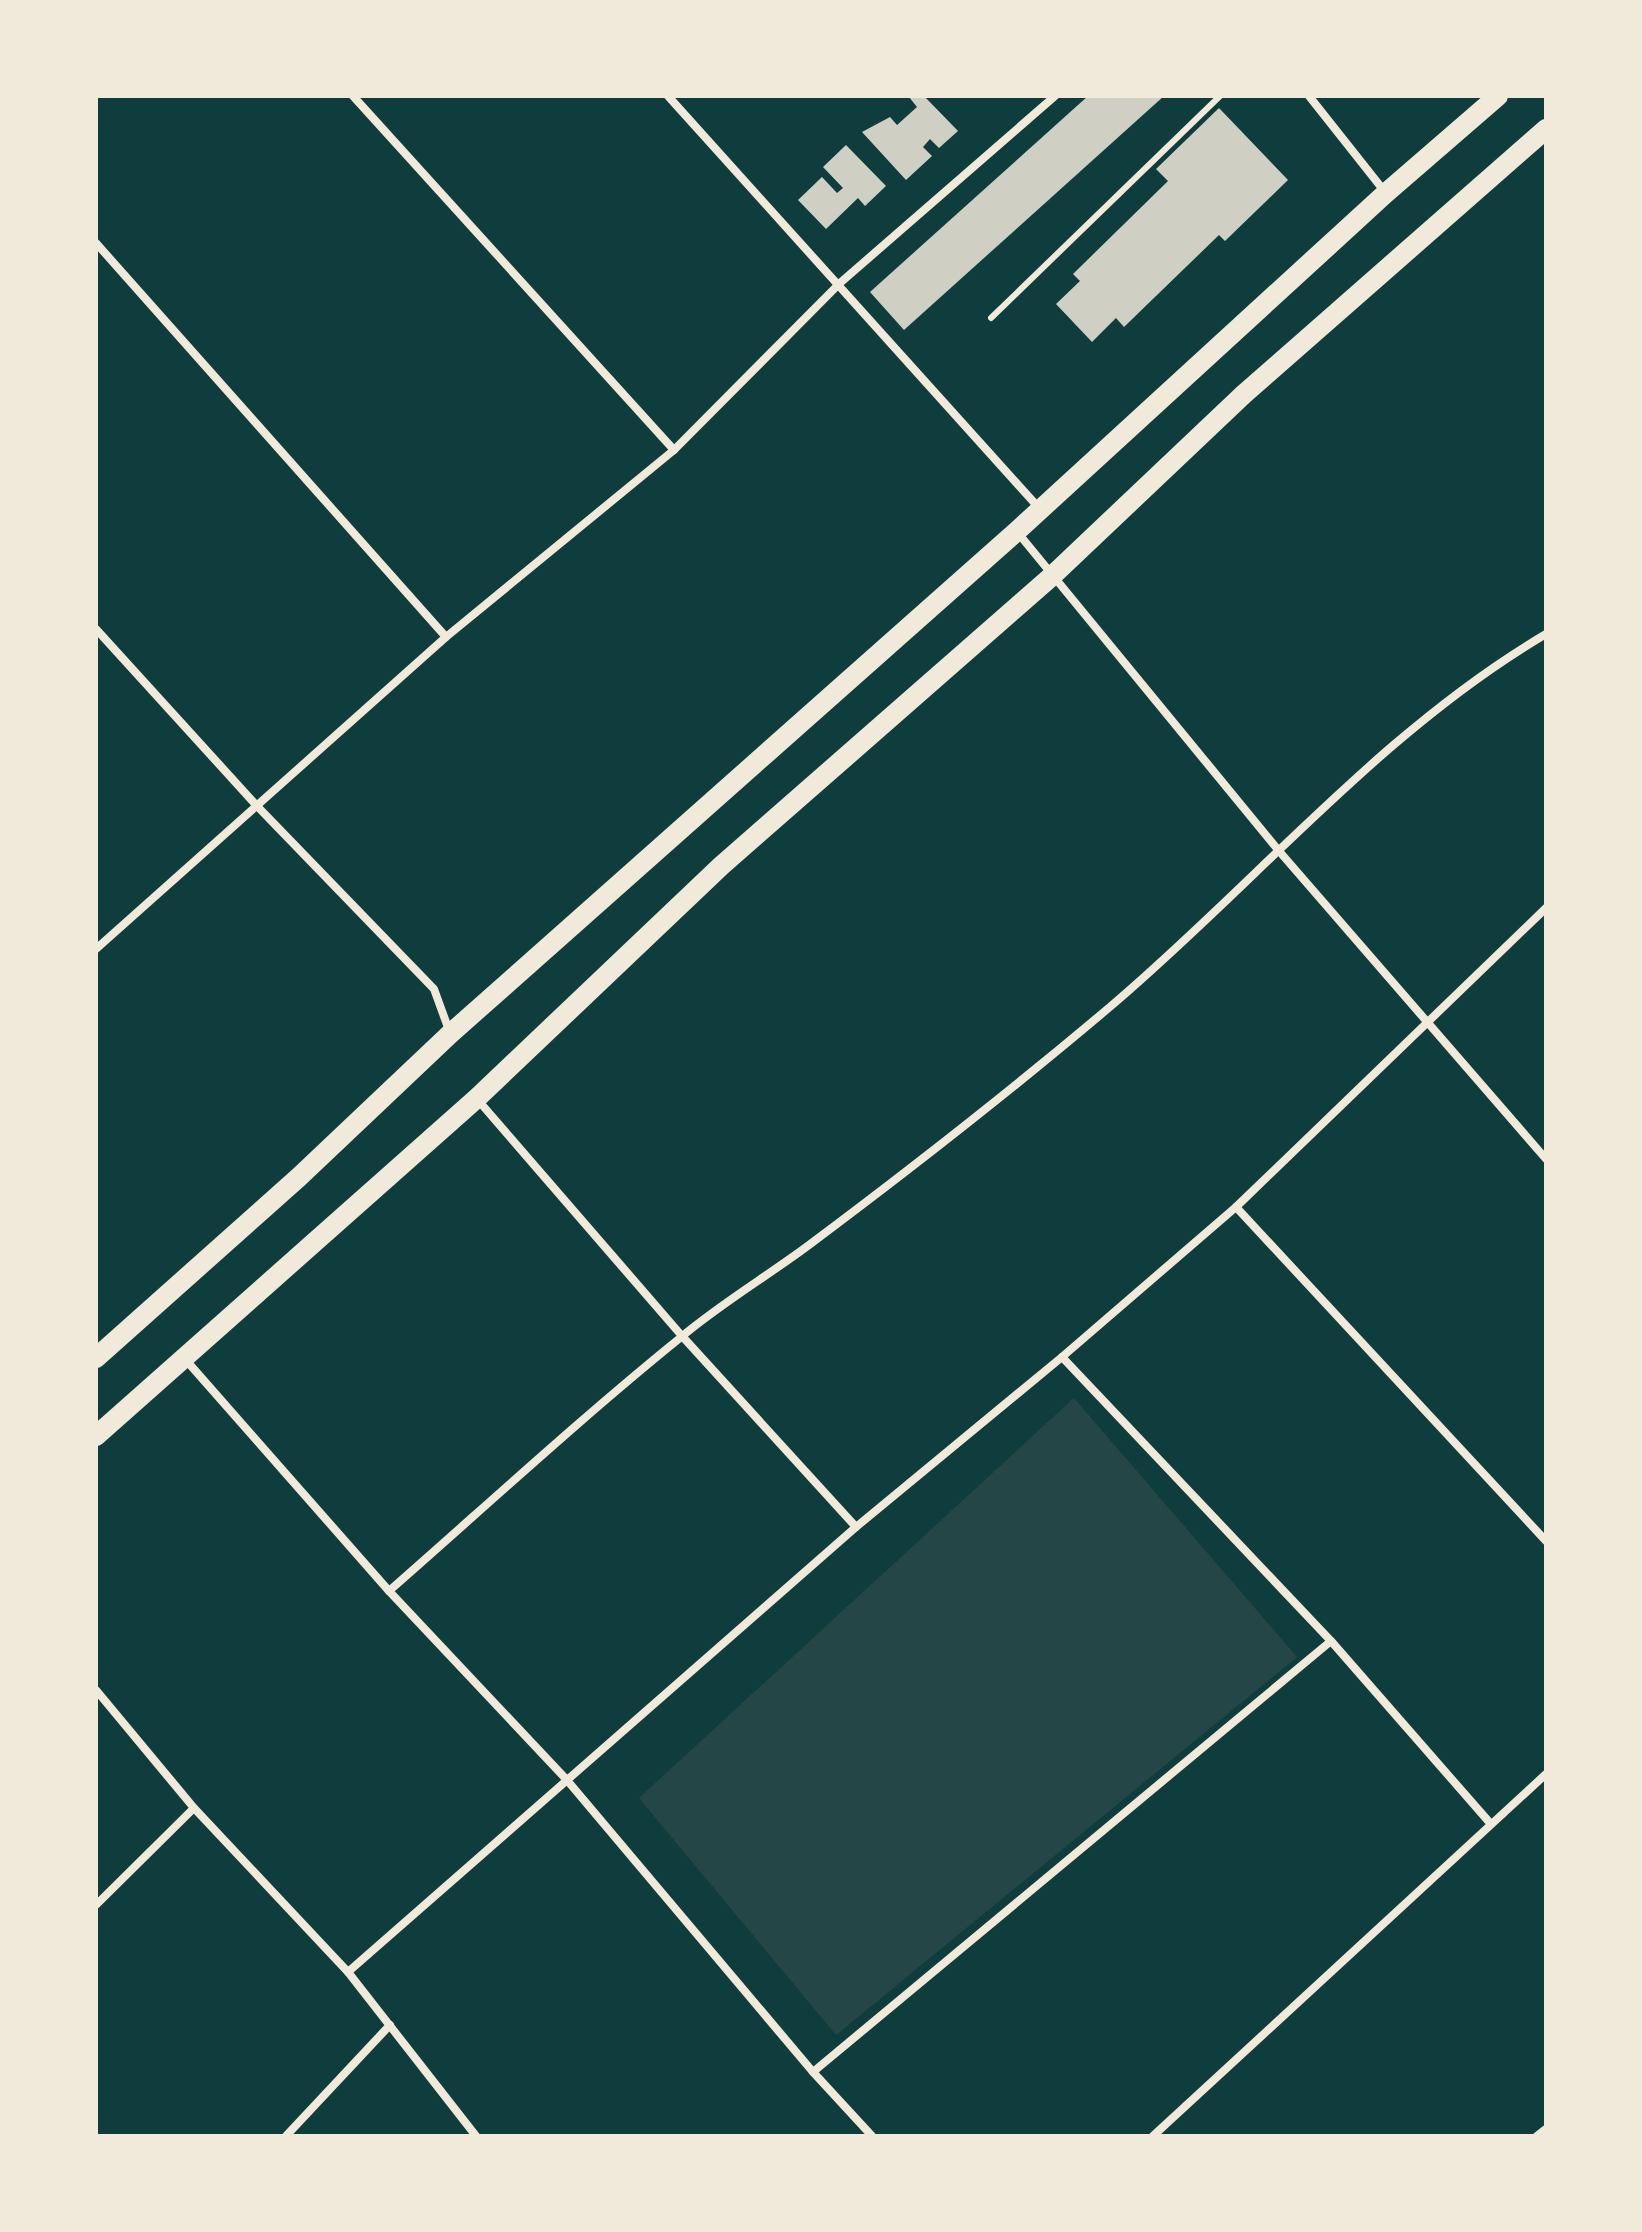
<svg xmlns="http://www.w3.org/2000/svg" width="1642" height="2232" font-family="'Fira Sans Condensed',sans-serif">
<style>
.green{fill:#244646}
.building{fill:#cfcfc3}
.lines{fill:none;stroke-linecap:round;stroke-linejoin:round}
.service{stroke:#f1e9da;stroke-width:6}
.minor{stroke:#f1e9da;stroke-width:8}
.primary{stroke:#f1e9da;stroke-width:20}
</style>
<rect width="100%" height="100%" fill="#0f3d3e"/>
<path class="green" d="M 1074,1398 L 1297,1657 L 836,2035 L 639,1798 Z"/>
<g class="building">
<path d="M 924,96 L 958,131 L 939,148 L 930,139 L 923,147 L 932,156 L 906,180 L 862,132 L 890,117 L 897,125 L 917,107 L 909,97 Z"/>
<path d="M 1088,96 L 1164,96 L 904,330 L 870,292 Z"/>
<path d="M 1219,108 L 1288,180 L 1225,241 L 1219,235 L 1124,327 L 1116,318 L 1092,342 L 1056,304 L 1080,281 L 1073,274 L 1168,181 L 1156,169 Z"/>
<path d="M 846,145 L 886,186 L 865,206 L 858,198 L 826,229 L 798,200 L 822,177 L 837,193 L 843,188 L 823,167 Z"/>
</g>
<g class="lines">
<path class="service" d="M 991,318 L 1220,96"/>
<g class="minor">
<path d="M 353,96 L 674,450"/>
<path d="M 668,96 L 1039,508"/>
<path d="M 1309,96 L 1385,192"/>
<path d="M 96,243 L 446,637"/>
<path d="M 1018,533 L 1279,851 L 1546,1159"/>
<path d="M 96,629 L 257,806 L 434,989 L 450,1033"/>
<path d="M 96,949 L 446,637 L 674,450 L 840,283 L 1055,96"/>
<path d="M 477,1099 L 682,1336 L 856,1527"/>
<path d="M 1236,1207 L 1546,1541"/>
<path d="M 1062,1357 L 1331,1641 L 1490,1823"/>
<path d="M 185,1359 L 389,1591 L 566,1779 L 813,2072 L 872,2136"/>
<path d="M 389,1591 C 486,1506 580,1419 680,1338 C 720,1304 766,1277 809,1245 C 912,1168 1013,1089 1111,1006 C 1256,883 1381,731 1546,634"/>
<path d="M 96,1690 L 194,1808 L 348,1972 L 476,2136"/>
<path d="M 96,1905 L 194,1808"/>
<path d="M 348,1972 L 856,1527 L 1062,1357 L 1236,1207 L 1546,908"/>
<path d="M 813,2072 L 1331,1641"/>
<path d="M 286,2136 L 390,2025"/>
<path d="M 1153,2136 L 1546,1774"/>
<path d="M 1537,2136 L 1546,2129"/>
</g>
<g class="primary">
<path d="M 96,1358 L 299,1177 L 450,1034 L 1017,531 L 1386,193 L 1498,96"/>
<path d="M 96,1436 L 477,1098 L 721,866 L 1052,576 L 1244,394 L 1546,129"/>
</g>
</g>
<rect width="1642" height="2232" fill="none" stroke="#f1e9da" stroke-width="196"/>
</svg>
